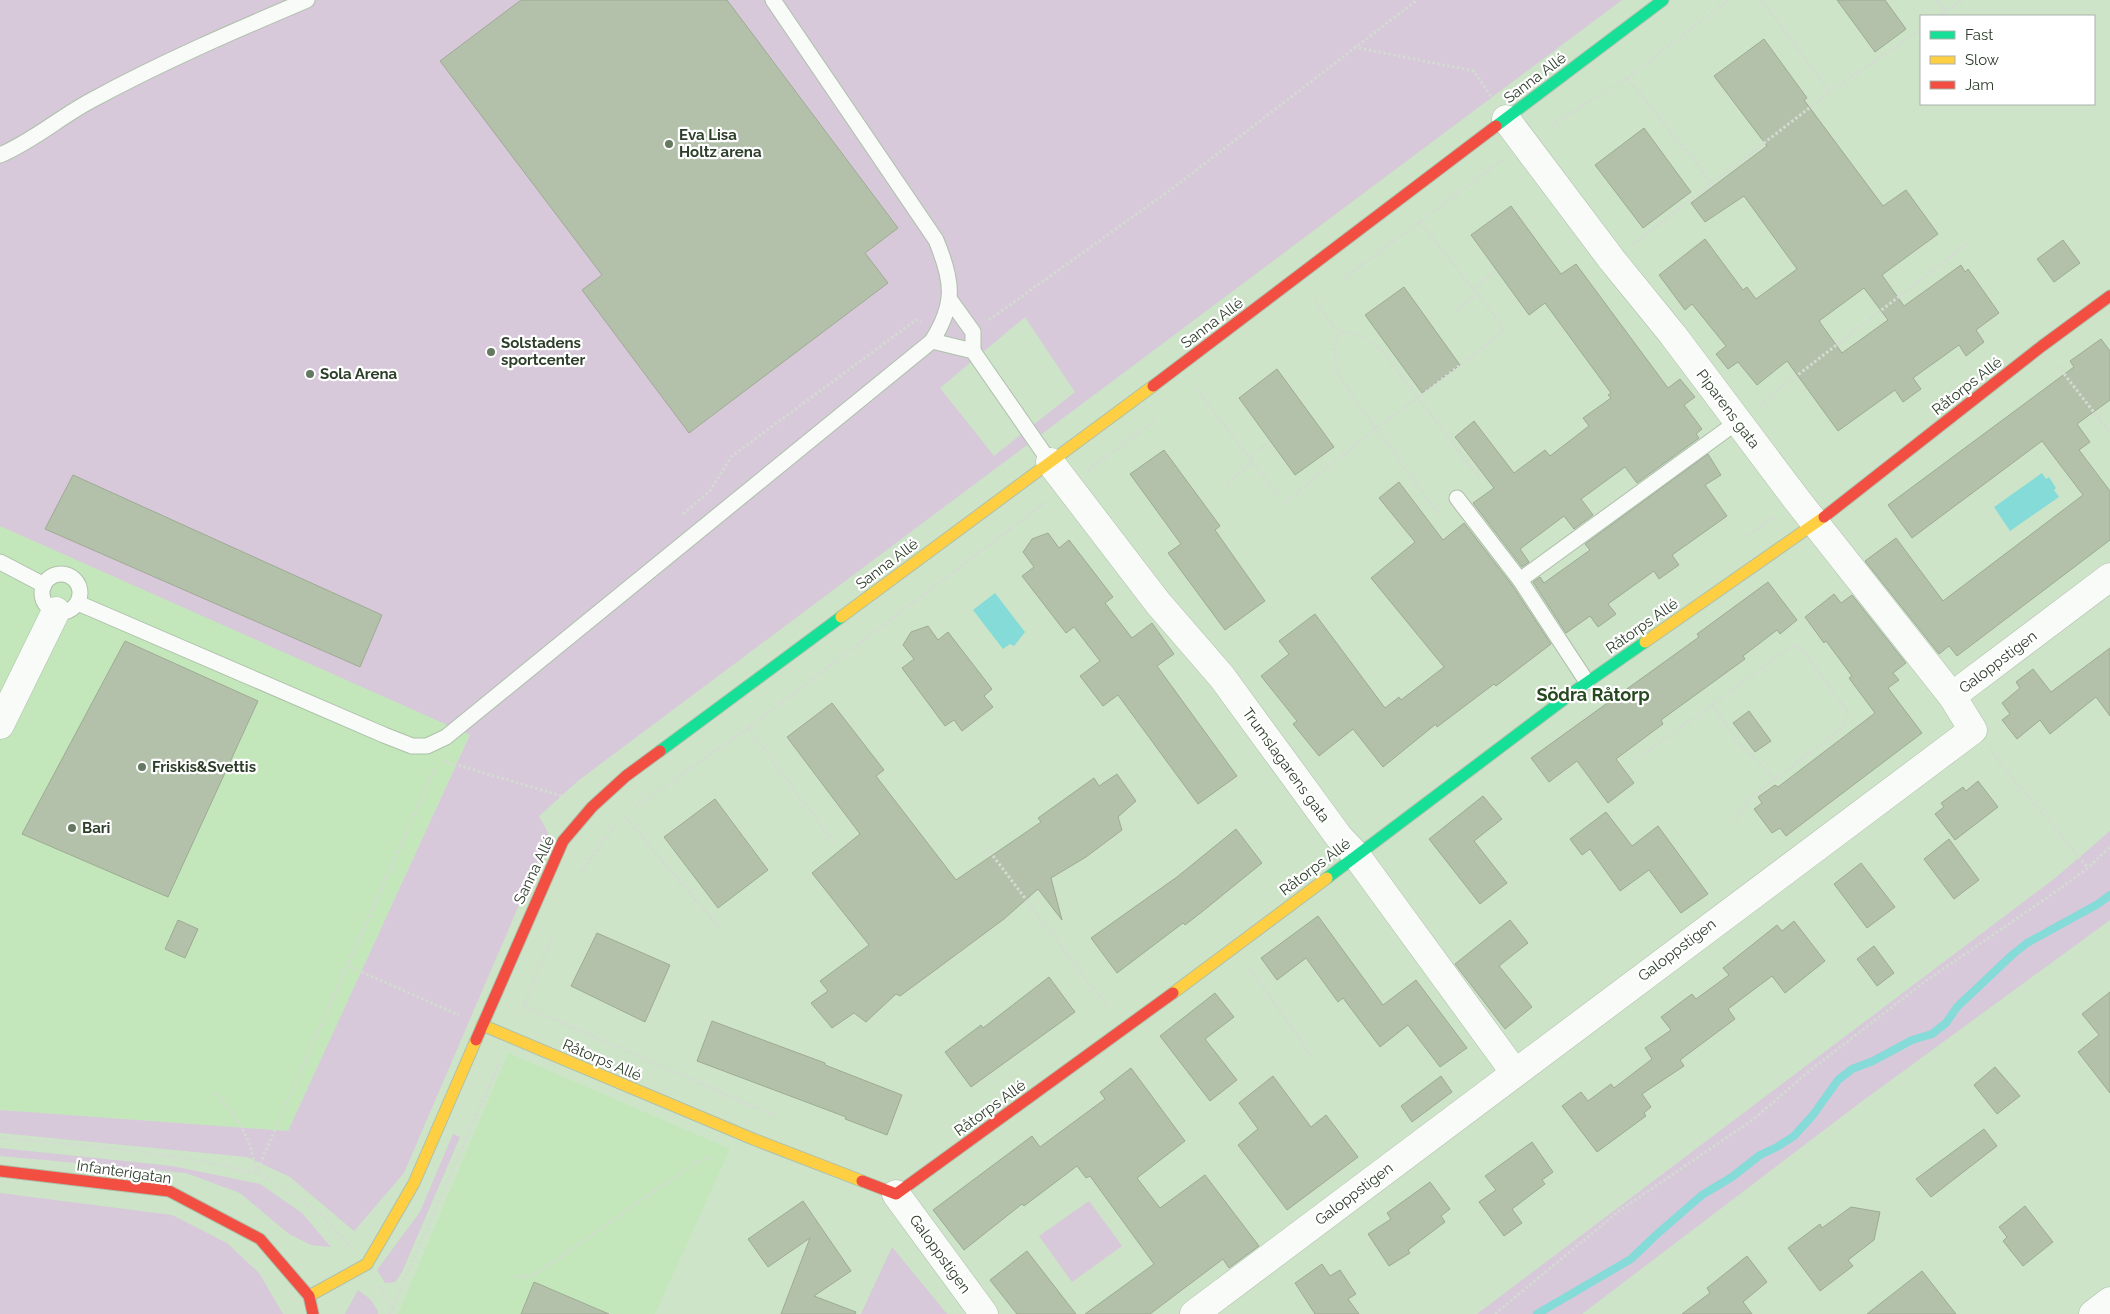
<svg xmlns="http://www.w3.org/2000/svg" width="2110" height="1314" font-family="Raleway,sans-serif">
<style>
.built{fill:#c3e7bb}
.green{fill:#d7c8da;fill-rule:evenodd}
.water{fill:#84dbd7}
.lines{fill:none;stroke-linecap:round;stroke-linejoin:round}
.stream{stroke:#84dbd7;stroke-width:8}
.building{fill:#b4c1aa;stroke:#9eab94;fill-rule:evenodd}
.lane-casing{stroke:#aec0ab;stroke-width:17}
.street-casing{stroke:#aec0ab;stroke-width:29}
.fast-casing{stroke:#aec0ab;stroke-width:13}
.slow-casing{stroke:#aec0ab;stroke-width:13}
.jam-casing{stroke:#aec0ab;stroke-width:13}
.path{stroke:#d4dbd2;stroke-width:3;stroke-dasharray:2.5 2.5;stroke-linecap:butt}
.lane{stroke:#f8fbf7;stroke-width:15}
.street{stroke:#f8fbf7;stroke-width:28}
.fast{stroke:#16e098;stroke-width:11}
.slow{stroke:#ffcf43;stroke-width:11}
.jam{stroke:#f24e42;stroke-width:11}
.poi-dot{fill:#657861;stroke:#fff;stroke-width:2}
.labels{text-anchor:middle;dominant-baseline:central;stroke-width:4.5;stroke-linejoin:round;paint-order:stroke}
.street-label{font-size:15px;fill:#2d3e2a;stroke:#fff}
.poi-label{font-size:15px;font-weight:bold;fill:#2d3e2a;stroke:#fff;text-anchor:start}
.quarter-label{font-size:18px;font-weight:bold;fill:#26491f;stroke:#fff}
</style>
<rect width="100%" height="100%" fill="#cde4c8"/>
<g class="built">
<path d="M 0,526 L 470,734 L 288,1131 L 0,1110 Z"/>
<path d="M 508,1053 L 730,1149 L 655,1314 L 398,1314 Z"/>
</g>
<g class="green">
<path d="M 0,0 L 1622,0 L 579,780 L 539,816 L 549,835 L 404,1173 L 354,1231 L 290,1177 L 247,1157 L 0,1133 L 0,1110 L 288,1131 L 470,735 L 0,526 ZM 1025,317 L 1075,392 L 994,456 L 940,388 Z"/>
<path d="M 2110,831 L 2110,920 L 1861,1102 L 1582,1314 L 1477,1314 L 2054,879 Z"/>
<path d="M 453,1134 L 460,1137 L 402,1272 L 395,1282 L 385,1283 L 377,1270 L 420,1212 Z"/>
<path d="M 0,1148 L 172,1166 L 260,1184 L 302,1213 L 331,1247 L 311,1245 L 289,1234 L 240,1193 L 186,1173 L 0,1156 Z"/>
<path d="M 0,1193 L 172,1215 L 227,1243 L 259,1273 L 283,1314 L 0,1314 Z"/>
<path d="M 1089,1201 L 1122,1246 L 1072,1282 L 1039,1236 Z"/>
<path d="M 892,1247 L 947,1314 L 861,1314 Z"/>
<path d="M 358,1290 L 370,1299 L 378,1311 L 378,1314 L 345,1314 Z"/>
</g>
<g class="water">
<path d="M 2042,473 L 2046,479 L 2049,477 L 2056,488 L 2054,490 L 2059,497 L 2010,531 L 1994,507 Z"/>
<path d="M 995,593 L 1025,632 L 1014,646 L 1010,644 L 1003,649 L 973,610 Z"/>
</g>
<g class="lines">
<path class="stream" d="M 1537,1314 L 1631,1259 L 1656,1235 L 1702,1195 L 1732,1177 L 1760,1155 L 1777,1147 L 1794,1136 L 1813,1115 L 1838,1080 L 1852,1069 L 1873,1061 L 1912,1040 L 1932,1034 L 1946,1023 L 1957,1007 L 2012,955 L 2027,943 L 2098,904 L 2110,895"/>
</g>
<g class="building">
<path d="M 521,0 L 727,0 L 898,228 L 865,253 L 888,283 L 689,433 L 582,290 L 602,275 L 440,61 Z"/>
<path d="M 1837,0 L 1885,0 L 1906,29 L 1875,52 Z"/>
<path d="M 1764,39 L 1807,98 L 1804,100 L 1883,206 L 1906,190 L 1938,234 L 1882,275 L 1904,306 L 1961,265 L 1965,272 L 1968,269 L 1999,313 L 1976,330 L 1984,342 L 1966,356 L 1959,345 L 1913,378 L 1921,389 L 1903,402 L 1895,390 L 1838,431 L 1787,361 L 1757,385 L 1738,362 L 1728,369 L 1716,354 L 1726,346 L 1692,304 L 1685,310 L 1659,275 L 1705,239 L 1743,290 L 1747,287 L 1756,299 L 1797,269 L 1744,196 L 1705,222 L 1691,203 L 1767,146 L 1714,76 ZM 1864,288 L 1888,320 L 1842,353 L 1819,321 Z"/>
<path d="M 1644,128 L 1691,192 L 1643,228 L 1595,165 Z"/>
<path d="M 1511,206 L 1561,274 L 1576,264 L 1668,388 L 1680,379 L 1695,397 L 1684,405 L 1702,429 L 1696,434 L 1699,438 L 1637,483 L 1625,467 L 1581,499 L 1593,515 L 1574,529 L 1564,516 L 1520,549 L 1529,562 L 1522,567 L 1473,503 L 1494,488 L 1455,437 L 1474,421 L 1514,473 L 1545,450 L 1550,456 L 1589,426 L 1583,418 L 1611,398 L 1608,395 L 1611,393 L 1545,303 L 1529,315 L 1471,235 Z"/>
<path d="M 2063,240 L 2080,263 L 2054,282 L 2037,259 Z"/>
<path d="M 1404,287 L 1460,365 L 1422,393 L 1365,315 Z"/>
<path d="M 2101,339 L 2110,351 L 2110,400 L 2077,424 L 2090,442 L 2079,450 L 2110,491 L 2110,540 L 1957,656 L 1949,646 L 1939,654 L 1865,561 L 1896,538 L 1943,601 L 2083,495 L 2042,441 L 1912,538 L 1888,505 L 2074,367 L 2070,361 Z"/>
<path d="M 1277,369 L 1334,447 L 1295,475 L 1239,398 Z"/>
<path d="M 1164,450 L 1220,526 L 1215,530 L 1265,601 L 1225,630 L 1168,553 L 1181,544 L 1130,474 Z"/>
<path d="M 1708,454 L 1721,475 L 1705,485 L 1727,516 L 1672,555 L 1679,565 L 1659,579 L 1654,571 L 1608,604 L 1616,614 L 1598,627 L 1590,616 L 1566,633 L 1533,582 L 1540,577 L 1544,583 L 1590,550 L 1585,544 Z"/>
<path d="M 73,475 L 382,615 L 360,667 L 45,529 Z"/>
<path d="M 1399,482 L 1443,540 L 1464,523 L 1512,585 L 1551,644 L 1496,686 L 1494,684 L 1437,727 L 1436,724 L 1383,767 L 1353,729 L 1319,756 L 1293,724 L 1297,721 L 1261,676 L 1289,654 L 1279,641 L 1315,614 L 1385,708 L 1399,697 L 1401,700 L 1444,667 L 1371,578 L 1415,542 L 1379,498 Z"/>
<path d="M 1048,533 L 1059,548 L 1069,540 L 1113,597 L 1105,603 L 1132,638 L 1152,623 L 1174,654 L 1157,666 L 1237,776 L 1198,804 L 1118,695 L 1103,706 L 1080,676 L 1100,661 L 1074,627 L 1066,633 L 1022,576 L 1034,567 L 1023,552 L 1032,539 Z"/>
<path d="M 1768,582 L 1797,620 L 1780,634 L 1777,630 L 1743,656 L 1745,659 L 1661,720 L 1663,724 L 1616,759 L 1634,783 L 1608,803 L 1577,761 L 1549,782 L 1531,758 L 1699,637 L 1697,634 Z"/>
<path d="M 1834,594 L 1841,603 L 1852,595 L 1906,663 L 1893,673 L 1899,680 L 1888,688 L 1922,733 L 1786,836 L 1780,828 L 1772,833 L 1754,809 L 1762,803 L 1758,797 L 1775,785 L 1778,787 L 1875,713 L 1849,678 L 1852,676 L 1826,641 L 1824,643 L 1805,617 Z"/>
<path d="M 928,626 L 938,640 L 948,632 L 992,689 L 984,696 L 993,707 L 962,731 L 954,720 L 945,726 L 902,668 L 914,659 L 903,645 L 911,632 Z"/>
<path d="M 125,641 L 258,701 L 168,897 L 22,834 Z"/>
<path d="M 2110,648 L 2110,716 L 2096,697 L 2050,734 L 2040,720 L 2017,739 L 2002,720 L 2010,714 L 2002,703 L 2020,688 L 2016,682 L 2033,669 L 2051,692 Z"/>
<path d="M 832,703 L 884,770 L 876,776 L 956,880 L 1041,822 L 1038,818 L 1094,778 L 1099,786 L 1117,774 L 1136,801 L 1118,817 L 1122,830 L 1086,857 L 1051,878 L 1062,920 L 1038,889 L 1004,919 L 934,971 L 900,996 L 896,994 L 866,1022 L 854,1013 L 832,1028 L 811,1003 L 828,991 L 820,981 L 869,945 L 812,873 L 860,834 L 787,737 Z"/>
<path d="M 1749,711 L 1771,741 L 1755,752 L 1733,723 Z"/>
<path d="M 1978,781 L 1998,807 L 1955,840 L 1935,814 L 1944,807 L 1941,803 L 1963,787 L 1966,791 Z"/>
<path d="M 1483,796 L 1502,819 L 1474,841 L 1507,883 L 1480,904 L 1429,839 Z"/>
<path d="M 715,799 L 768,870 L 718,908 L 664,837 Z"/>
<path d="M 1606,812 L 1632,846 L 1658,826 L 1708,894 L 1681,913 L 1649,870 L 1620,891 L 1590,849 L 1582,855 L 1570,839 Z"/>
<path d="M 1236,829 L 1262,863 L 1203,911 L 1185,925 L 1183,923 L 1117,973 L 1091,938 L 1177,877 Z"/>
<path d="M 1949,839 L 1979,880 L 1954,899 L 1924,859 Z"/>
<path d="M 1861,863 L 1895,907 L 1867,928 L 1834,884 Z"/>
<path d="M 1318,916 L 1383,1005 L 1416,980 L 1467,1048 L 1440,1067 L 1408,1025 L 1380,1047 L 1343,998 L 1338,1002 L 1306,958 L 1277,980 L 1261,958 Z"/>
<path d="M 178,920 L 198,929 L 185,958 L 165,949 Z"/>
<path d="M 1510,920 L 1528,943 L 1499,966 L 1532,1007 L 1505,1029 L 1455,964 Z"/>
<path d="M 1794,921 L 1825,961 L 1785,993 L 1772,976 L 1728,1009 L 1735,1019 L 1680,1060 L 1684,1066 L 1642,1094 L 1651,1107 L 1644,1113 L 1646,1116 L 1597,1152 L 1562,1106 L 1581,1092 L 1588,1101 L 1611,1084 L 1614,1088 L 1652,1059 L 1645,1048 L 1671,1030 L 1661,1017 L 1692,994 L 1696,999 L 1729,975 L 1723,968 L 1777,925 L 1782,931 Z"/>
<path d="M 597,933 L 670,965 L 645,1022 L 571,986 Z"/>
<path d="M 1874,946 L 1894,973 L 1877,986 L 1857,959 Z"/>
<path d="M 1049,977 L 1075,1012 L 971,1087 L 945,1052 L 981,1025 L 983,1028 Z"/>
<path d="M 2110,992 L 2110,1093 L 2078,1052 L 2099,1035 L 2082,1014 Z"/>
<path d="M 1215,993 L 1234,1017 L 1205,1039 L 1237,1080 L 1210,1101 L 1160,1036 Z"/>
<path d="M 712,1021 L 825,1063 L 825,1065 L 902,1095 L 887,1135 L 845,1119 L 846,1117 L 697,1061 Z"/>
<path d="M 1995,1067 L 2020,1096 L 1997,1114 L 1974,1085 Z"/>
<path d="M 1131,1068 L 1185,1141 L 1137,1178 L 1160,1208 L 1205,1175 L 1259,1246 L 1229,1268 L 1223,1259 L 1150,1314 L 1085,1314 L 1154,1264 L 1090,1176 L 1086,1178 L 1077,1166 L 1024,1206 L 1022,1204 L 964,1250 L 933,1210 L 1032,1136 L 1040,1147 L 1105,1099 L 1100,1092 Z"/>
<path d="M 1273,1076 L 1311,1127 L 1326,1115 L 1358,1157 L 1287,1210 L 1238,1145 L 1258,1129 L 1239,1103 Z"/>
<path d="M 1441,1076 L 1452,1092 L 1412,1122 L 1401,1106 Z"/>
<path d="M 1984,1129 L 1997,1146 L 1931,1197 L 1916,1179 Z"/>
<path d="M 1532,1142 L 1553,1172 L 1542,1180 L 1545,1184 L 1512,1209 L 1522,1223 L 1504,1236 L 1479,1202 L 1496,1190 L 1485,1176 Z"/>
<path d="M 1430,1182 L 1450,1209 L 1441,1216 L 1445,1222 L 1408,1250 L 1410,1253 L 1389,1266 L 1368,1234 L 1391,1219 L 1387,1213 Z"/>
<path d="M 803,1201 L 851,1271 L 814,1296 L 856,1312 L 855,1314 L 781,1314 L 810,1238 L 768,1267 L 748,1239 Z"/>
<path d="M 2025,1206 L 2053,1242 L 2023,1266 L 2003,1241 L 2007,1237 L 1999,1227 Z"/>
<path d="M 1851,1207 L 1880,1212 L 1874,1240 L 1848,1260 L 1853,1266 L 1820,1291 L 1788,1248 L 1820,1224 L 1822,1228 Z"/>
<path d="M 1027,1251 L 1076,1314 L 1017,1314 L 990,1280 Z"/>
<path d="M 1747,1256 L 1767,1282 L 1743,1302 L 1752,1314 L 1682,1314 L 1710,1293 L 1707,1288 Z"/>
<path d="M 1322,1264 L 1330,1276 L 1340,1270 L 1356,1294 L 1348,1299 L 1359,1314 L 1315,1314 L 1295,1283 Z"/>
<path d="M 1922,1271 L 1956,1314 L 1867,1314 Z"/>
<path d="M 534,1282 L 609,1314 L 521,1314 Z"/>
</g>
<g class="lines">
<g class="lane-casing">
<g id="lane">
<path d="M 773,0 L 936,240 C 953,281 956,303 932,341"/>
<path d="M 0,155 C 33,141 60,117 92,100 C 162,62 234,31 307,0"/>
<path d="M 950,300 L 973,332 L 973,351"/>
<path d="M 1457,498 L 1520,580"/>
<path d="M 0,562 L 44,585"/>
<circle cx="61" cy="593" r="19"/>
<path d="M 78,603 L 384,735 L 412,746 L 427,746 L 446,737 L 932,341 L 973,351 L 1050,462"/>
<path d="M 1587,682 L 1520,580 L 1737,422"/>
</g>
</g>
<g class="street-casing">
<g id="street">
<path d="M 1506,119 L 1612,260 L 1673,335 L 1797,500 L 1952,696"/>
<path d="M 1050,462 L 1158,603 L 1222,677 L 1339,837 L 1356,855 L 1515,1073"/>
<path d="M 0,725 L 56,611"/>
<path d="M 896,1194 L 984,1314"/>
<path d="M 1194,1314 L 1973,730 L 1952,696 L 2110,577"/>
<path d="M 2093,1314 L 2110,1301"/>
</g>
</g>
<g class="fast-casing">
<g id="fast">
<path d="M 1496,126 L 1663,0"/>
<path d="M 660,751 L 841,617"/>
<path d="M 1327,878 L 1579,688 L 1645,642"/>
</g>
</g>
<g class="slow-casing">
<g id="slow">
<path d="M 841,617 L 1153,386"/>
<path d="M 1645,642 L 1824,517"/>
<path d="M 1173,993 L 1327,878"/>
<path d="M 482,1025 L 753,1139 L 862,1181"/>
<path d="M 309,1296 L 367,1264 L 414,1183 L 476,1040"/>
</g>
</g>
<g class="jam-casing">
<g id="jam">
<path d="M 1153,386 L 1496,126"/>
<path d="M 1824,517 L 2042,346 L 2110,296"/>
<path d="M 476,1040 L 563,841 L 592,807 L 626,776 L 660,751"/>
<path d="M 0,1171 L 169,1191 L 260,1239 L 309,1296 L 313,1314"/>
<path d="M 862,1181 L 896,1194 L 1173,993"/>
</g>
</g>
<g class="path">
<path d="M 1762,0 L 1830,92"/>
<path d="M 1937,0 L 1946,12"/>
<path d="M 1939,16 L 1963,0"/>
<path d="M 1354,47 L 1474,71 L 1492,98"/>
<path d="M 1627,78 L 1712,183"/>
<path d="M 1547,128 L 1627,78 L 1728,0"/>
<path d="M 1633,244 L 1830,92 L 1921,29"/>
<path d="M 1340,281 L 1503,159"/>
<path d="M 1473,289 L 1495,271"/>
<path d="M 1315,300 L 1339,333"/>
<path d="M 1456,310 L 1477,294"/>
<path d="M 989,320 L 1173,188 L 1417,0"/>
<path d="M 2058,366 L 2110,433"/>
<path d="M 1197,389 L 1277,494"/>
<path d="M 1759,405 L 1968,243"/>
<path d="M 1250,458 L 1267,443"/>
<path d="M 1088,470 L 1155,420"/>
<path d="M 1227,484 L 1253,462"/>
<path d="M 1284,503 L 1375,429 L 1418,398 L 1504,331 L 1499,321 L 1419,222"/>
<path d="M 1438,513 L 1362,410 L 1337,372 L 1334,346 L 1339,333 C 1355,329 1373,342 1384,353 L 1481,480"/>
<path d="M 683,514 L 709,492 L 732,456 L 916,320 L 921,322"/>
<path d="M 1748,535 L 1776,516"/>
<path d="M 1712,705 L 1738,742 L 1775,779"/>
<path d="M 748,728 L 834,842"/>
<path d="M 1989,749 L 2088,868"/>
<path d="M 444,761 L 565,797"/>
<path d="M 1635,761 L 1791,646 L 1802,649 L 1847,711 L 1843,727 L 1750,798 L 1735,822"/>
<path d="M 635,807 L 748,728 L 1047,501"/>
<path d="M 623,815 L 719,927"/>
<path d="M 987,848 L 1109,1009"/>
<path d="M 581,872 L 617,823"/>
<path d="M 348,966 L 459,1015"/>
<path d="M 1250,968 L 1313,1059"/>
<path d="M 524,1006 L 775,1116"/>
<path d="M 521,1012 L 552,937"/>
<path d="M 216,1093 C 238,1117 251,1139 256,1171"/>
<path d="M 0,1138 L 105,1147 L 197,1160 L 261,1174 L 322,1215 L 349,1245"/>
<path d="M 256,1173 L 436,765"/>
<path d="M 515,1276 L 528,1277 L 537,1273 L 695,1163 L 714,1156"/>
<path d="M 379,1286 L 392,1308 L 389,1314"/>
<path d="M 392,1308 L 500,1062"/>
<path d="M 1495,1314 L 1619,1211 L 1754,1119 L 1808,1072 L 1927,980 L 2051,895 L 2088,868 L 2110,847"/>
</g>
<use href="#lane" class="lane"/>
<use href="#street" class="street"/>
<use href="#fast" class="fast"/>
<use href="#slow" class="slow"/>
<use href="#jam" class="jam"/>
</g>
<g class="poi-dot">
<circle cx="669" cy="144" r="5"/>
<circle cx="491" cy="352" r="5"/>
<circle cx="310" cy="374" r="5"/>
<circle cx="142" cy="767" r="5"/>
<circle cx="72" cy="828" r="5"/>
</g>
<g class="labels">
<g class="street-label">
<text transform="translate(1535 78) rotate(-37)">Sanna Allé</text>
<text transform="translate(1212 323) rotate(-37)">Sanna Allé</text>
<text transform="translate(1967 386) rotate(-38)">Råtorps Allé</text>
<text transform="translate(1728 409) rotate(53)">Piparens gata</text>
<text transform="translate(887 564) rotate(-37)">Sanna Allé</text>
<text transform="translate(1642 626) rotate(-35)">Råtorps Allé</text>
<text transform="translate(1998 662) rotate(-37)">Galoppstigen</text>
<text transform="translate(1286 765) rotate(54)">Trumslagarens gata</text>
<text transform="translate(1315 867) rotate(-37)">Råtorps Allé</text>
<text transform="translate(534 870) rotate(-64)">Sanna Allé</text>
<text transform="translate(1677 950) rotate(-37)">Galoppstigen</text>
<text transform="translate(602 1060) rotate(23)">Råtorps Allé</text>
<text transform="translate(990 1108) rotate(-36)">Råtorps Allé</text>
<text transform="translate(124 1172) rotate(8)">Infanterigatan</text>
<text transform="translate(1354 1194) rotate(-37)">Galoppstigen</text>
<text transform="translate(940 1254) rotate(54)">Galoppstigen</text>
</g>
<g class="poi-label">
<text x="679" y="135">Eva Lisa<tspan x="679" dy="17">Holtz arena</tspan></text>
<text x="501" y="343">Solstadens<tspan x="501" dy="17">sportcenter</tspan></text>
<text x="320" y="374">Sola Arena</text>
<text x="152" y="767">Friskis&amp;Svettis</text>
<text x="82" y="828">Bari</text>
</g>
<g class="quarter-label">
<text x="1593" y="694">Södra Råtorp</text>
</g>
</g>
<rect x="1920" y="15" width="175" height="90" fill="#ffffff" stroke="#abb2aa"/>
<rect x="1930" y="31" width="25" height="8" fill="#16e098" stroke="#abb2aa"/>
<text x="1965" y="40" font-size="15" fill="#2d3e2a">Fast</text>
<rect x="1930" y="56" width="25" height="8" fill="#ffcf43" stroke="#abb2aa"/>
<text x="1965" y="65" font-size="15" fill="#2d3e2a">Slow</text>
<rect x="1930" y="81" width="25" height="8" fill="#f24e42" stroke="#abb2aa"/>
<text x="1965" y="90" font-size="15" fill="#2d3e2a">Jam</text>
</svg>
